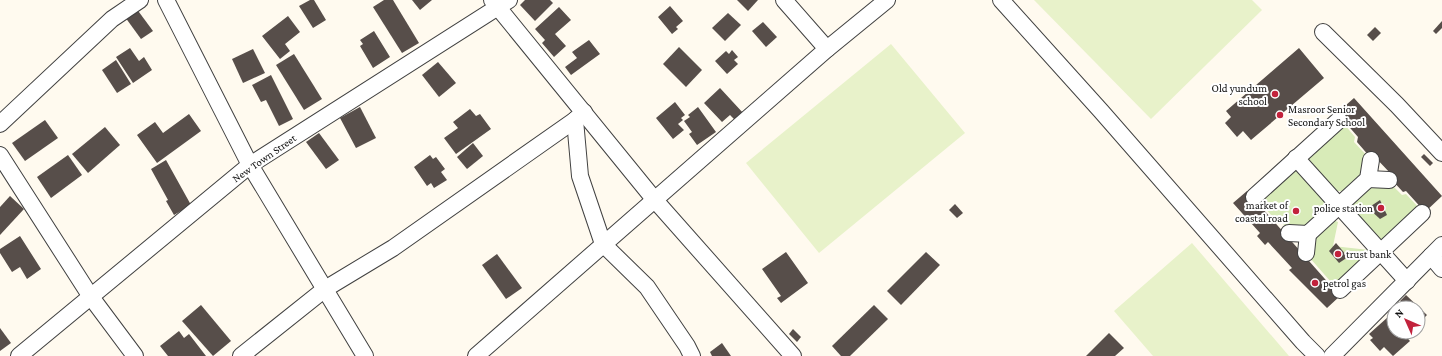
<svg xmlns="http://www.w3.org/2000/svg" width="1442" height="356" font-family="'Crimson Pro',serif">
<style>
.green{fill:#d8ebb8}
.pitch{fill:#e8f2ca}
.building{fill:#574e4a}
.lines{fill:none;stroke-linecap:round;stroke-linejoin:round}
.minor-casing{stroke:#414141;stroke-width:18}
.minor{stroke:#fff;stroke-width:16}
.poi-dot{fill:#c2223c;stroke:#fff;stroke-width:1.5}
.labels{text-anchor:middle;dominant-baseline:central;stroke-width:4;stroke-linejoin:round;paint-order:stroke}
.poi-label{font-size:11px;fill:#0e0e0e;stroke:#fff;text-anchor:end}
.street-label{font-size:11px;fill:#0e0e0e;stroke:#fff}
</style>
<rect width="100%" height="100%" fill="#fffaef"/>
<g class="green">
<path d="M 1344,124 L 1355,137 L 1354,142 L 1369,158 L 1366,176 L 1347,193 L 1343,191 L 1335,191 L 1305,160 Z"/>
<path d="M 1295,166 L 1326,198 L 1323,205 L 1324,209 L 1307,229 L 1287,229 L 1285,226 L 1276,216 L 1272,216 L 1257,199 Z"/>
<path d="M 1371,181 L 1391,184 L 1402,195 L 1406,194 L 1420,209 L 1382,244 L 1353,210 L 1353,203 Z"/>
<path d="M 1333,220 L 1338,222 L 1333,246 L 1369,250 L 1370,254 L 1341,283 L 1331,282 L 1309,257 L 1312,235 Z"/>
</g>
<g class="pitch">
<path d="M 1034,0 L 1252,0 L 1262,10 L 1151,119 Z"/>
<path d="M 891,44 L 965,133 L 819,253 L 746,163 Z"/>
<path d="M 1192,243 L 1289,356 L 1153,356 L 1114,311 Z"/>
</g>
<g class="building">
<path d="M 310,0 L 314,0 L 326,20 L 313,28 L 299,6 Z"/>
<path d="M 384,0 L 393,0 L 419,43 L 402,53 L 373,7 Z"/>
<path d="M 412,0 L 432,0 L 420,10 Z"/>
<path d="M 525,0 L 550,0 L 553,3 L 535,21 L 520,5 Z"/>
<path d="M 737,0 L 758,0 L 748,11 Z"/>
<path d="M 670,6 L 683,21 L 676,27 L 678,29 L 672,34 L 658,17 Z"/>
<path d="M 559,7 L 571,20 L 555,34 L 566,46 L 554,57 L 542,43 L 545,40 L 535,29 Z"/>
<path d="M 136,8 L 153,31 L 141,39 L 125,17 Z"/>
<path d="M 728,13 L 741,25 L 725,41 L 712,28 Z"/>
<path d="M 288,16 L 300,32 L 285,44 L 290,51 L 280,59 L 262,36 Z"/>
<path d="M 1442,21 L 1442,28 L 1436,34 L 1433,31 Z"/>
<path d="M 763,22 L 777,37 L 766,47 L 752,31 Z"/>
<path d="M 1375,27 L 1381,33 L 1373,41 L 1367,35 Z"/>
<path d="M 374,31 L 390,57 L 373,68 L 360,46 L 363,44 L 360,40 Z"/>
<path d="M 589,40 L 600,54 L 571,75 L 565,67 L 577,58 L 572,52 Z"/>
<path d="M 679,47 L 702,70 L 686,87 L 663,64 Z"/>
<path d="M 130,48 L 139,61 L 144,57 L 152,70 L 133,83 L 116,57 Z"/>
<path d="M 1299,48 L 1324,78 L 1251,140 L 1243,131 L 1237,137 L 1225,123 L 1231,117 L 1226,111 Z"/>
<path d="M 253,49 L 265,73 L 243,83 L 232,59 Z"/>
<path d="M 732,50 L 738,57 L 734,60 L 738,64 L 727,74 L 715,61 L 726,51 L 729,54 Z"/>
<path d="M 294,54 L 322,99 L 304,110 L 276,65 Z"/>
<path d="M 116,60 L 131,84 L 117,93 L 102,70 Z"/>
<path d="M 438,62 L 456,83 L 439,97 L 422,75 Z"/>
<path d="M 271,75 L 293,119 L 279,126 L 266,100 L 261,102 L 252,85 Z"/>
<path d="M 720,88 L 744,114 L 736,121 L 730,115 L 722,122 L 704,103 Z"/>
<path d="M 1354,98 L 1442,196 L 1425,212 L 1406,191 L 1403,192 L 1391,179 L 1391,174 L 1374,156 L 1370,157 L 1357,142 L 1358,137 L 1337,113 Z"/>
<path d="M 675,102 L 685,115 L 681,118 L 683,120 L 678,124 L 684,130 L 673,139 L 656,118 Z"/>
<path d="M 360,107 L 376,138 L 356,148 L 340,118 Z"/>
<path d="M 698,107 L 716,132 L 697,145 L 689,134 L 692,132 L 684,121 L 690,117 L 688,115 Z"/>
<path d="M 470,109 L 476,116 L 480,114 L 491,129 L 456,154 L 444,138 L 458,128 L 453,122 Z"/>
<path d="M 189,114 L 201,131 L 157,163 L 137,135 L 155,122 L 163,133 Z"/>
<path d="M 45,120 L 58,138 L 25,161 L 12,143 Z"/>
<path d="M 105,127 L 120,145 L 88,173 L 72,154 Z"/>
<path d="M 319,133 L 339,160 L 326,169 L 306,142 Z"/>
<path d="M 473,143 L 483,156 L 467,169 L 457,157 Z"/>
<path d="M 1424,154 L 1433,163 L 1430,166 L 1421,157 Z"/>
<path d="M 68,155 L 82,175 L 51,198 L 37,177 Z"/>
<path d="M 430,155 L 433,159 L 436,157 L 445,169 L 441,172 L 447,180 L 434,188 L 431,183 L 427,186 L 414,167 Z"/>
<path d="M 166,160 L 191,205 L 174,215 L 166,201 L 168,200 L 151,169 Z"/>
<path d="M 1247,191 L 1340,296 L 1327,308 L 1289,270 L 1292,268 L 1268,242 L 1265,245 L 1257,236 L 1260,233 L 1233,203 Z"/>
<path d="M 10,196 L 24,209 L 0,235 L 0,207 Z"/>
<path d="M 1380,200 L 1387,215 L 1380,219 L 1368,208 Z"/>
<path d="M 955,204 L 963,213 L 957,218 L 949,210 Z"/>
<path d="M 20,236 L 41,269 L 27,279 L 20,267 L 12,272 L 0,253 L 0,249 Z"/>
<path d="M 1336,243 L 1348,257 L 1339,263 L 1329,251 Z"/>
<path d="M 786,252 L 808,283 L 781,303 L 777,298 L 781,296 L 762,269 Z"/>
<path d="M 926,252 L 940,265 L 901,305 L 887,291 Z"/>
<path d="M 497,254 L 522,288 L 506,299 L 482,265 Z"/>
<path d="M 1406,295 L 1427,315 L 1418,324 L 1418,308 L 1401,308 L 1404,304 L 1400,301 Z"/>
<path d="M 201,305 L 231,341 L 213,356 L 182,321 Z"/>
<path d="M 874,305 L 888,319 L 850,356 L 841,356 L 832,346 Z"/>
<path d="M 1388,317 L 1394,324 L 1394,332 L 1402,332 L 1410,341 L 1393,356 L 1384,347 L 1380,351 L 1370,340 L 1373,338 L 1369,334 Z"/>
<path d="M 0,328 L 11,343 L 0,351 Z"/>
<path d="M 793,329 L 801,337 L 797,342 L 789,334 Z"/>
<path d="M 179,331 L 184,338 L 189,334 L 206,356 L 168,356 L 160,346 Z"/>
<path d="M 1109,333 L 1124,348 L 1115,356 L 1086,356 Z"/>
<path d="M 722,343 L 731,356 L 712,356 L 710,352 Z"/>
</g>
<g class="lines">
<g class="minor-casing">
<g id="minor">
<path d="M 166,0 L 250,165 L 365,356"/>
<path d="M 492,0 L 654,199 L 793,356"/>
<path d="M 784,0 L 827,49"/>
<path d="M 1001,0 L 1101,111 L 1303,342 L 1317,356"/>
<path d="M 1323,32 L 1397,105 L 1442,153"/>
<path d="M 575,120 L 580,176 L 603,244 L 647,287 L 687,346 L 692,356"/>
<path d="M 0,124 L 112,19 L 140,0"/>
<path d="M 0,155 L 91,297 L 135,356"/>
<path d="M 1296,158 L 1407,281"/>
<path d="M 1368,179 L 1389,180"/>
<path d="M 1254,197 L 1339,120"/>
<path d="M 1289,233 L 1308,234 L 1368,179 L 1371,160"/>
<path d="M 1306,253 L 1308,234"/>
<path d="M 1431,256 L 1442,269"/>
<path d="M 1340,290 L 1422,213"/>
<path d="M 19,356 L 250,165 L 509,0"/>
<path d="M 241,356 L 325,289 L 393,248 L 575,120 L 584,112"/>
<path d="M 476,356 L 827,49 L 887,0"/>
<path d="M 1332,356 L 1442,245"/>
</g>
</g>
<use href="#minor" class="minor"/>
</g>
<g class="poi-dot">
<circle cx="1275" cy="94" r="4"/>
<circle cx="1280" cy="115" r="4"/>
<circle cx="1381" cy="208" r="4"/>
<circle cx="1296" cy="211" r="4"/>
<circle cx="1338" cy="254" r="4"/>
<circle cx="1315" cy="283" r="4"/>
</g>
<g class="labels">
<g class="poi-label">
<text x="1267" y="88">Old yundum<tspan x="1267" dy="13">school</tspan></text>
<text x="1288" y="109" text-anchor="start">Masroor Senior<tspan x="1288" dy="13">Secondary School</tspan></text>
<text x="1288" y="205">market of<tspan x="1288" dy="13">coastal road</tspan></text>
<text x="1373" y="208">police station</text>
<text x="1346" y="254" text-anchor="start">trust bank</text>
<text x="1323" y="283" text-anchor="start">petrol gas</text>
</g>
<g class="street-label">
<text transform="translate(264 158) rotate(-35)">New Town Street</text>
</g>
</g>
<g transform="translate(1406 320) rotate(315)"><circle r="19" fill="#ffffff" stroke="#9f9f9f"/>
<path d="M0-3L7 15L0 10L-7 15Z" fill="#c2223c"/>
<text y="-6" font-size="11" font-weight="bold" text-anchor="middle" fill="#0e0e0e">N</text>
</g>
</svg>
